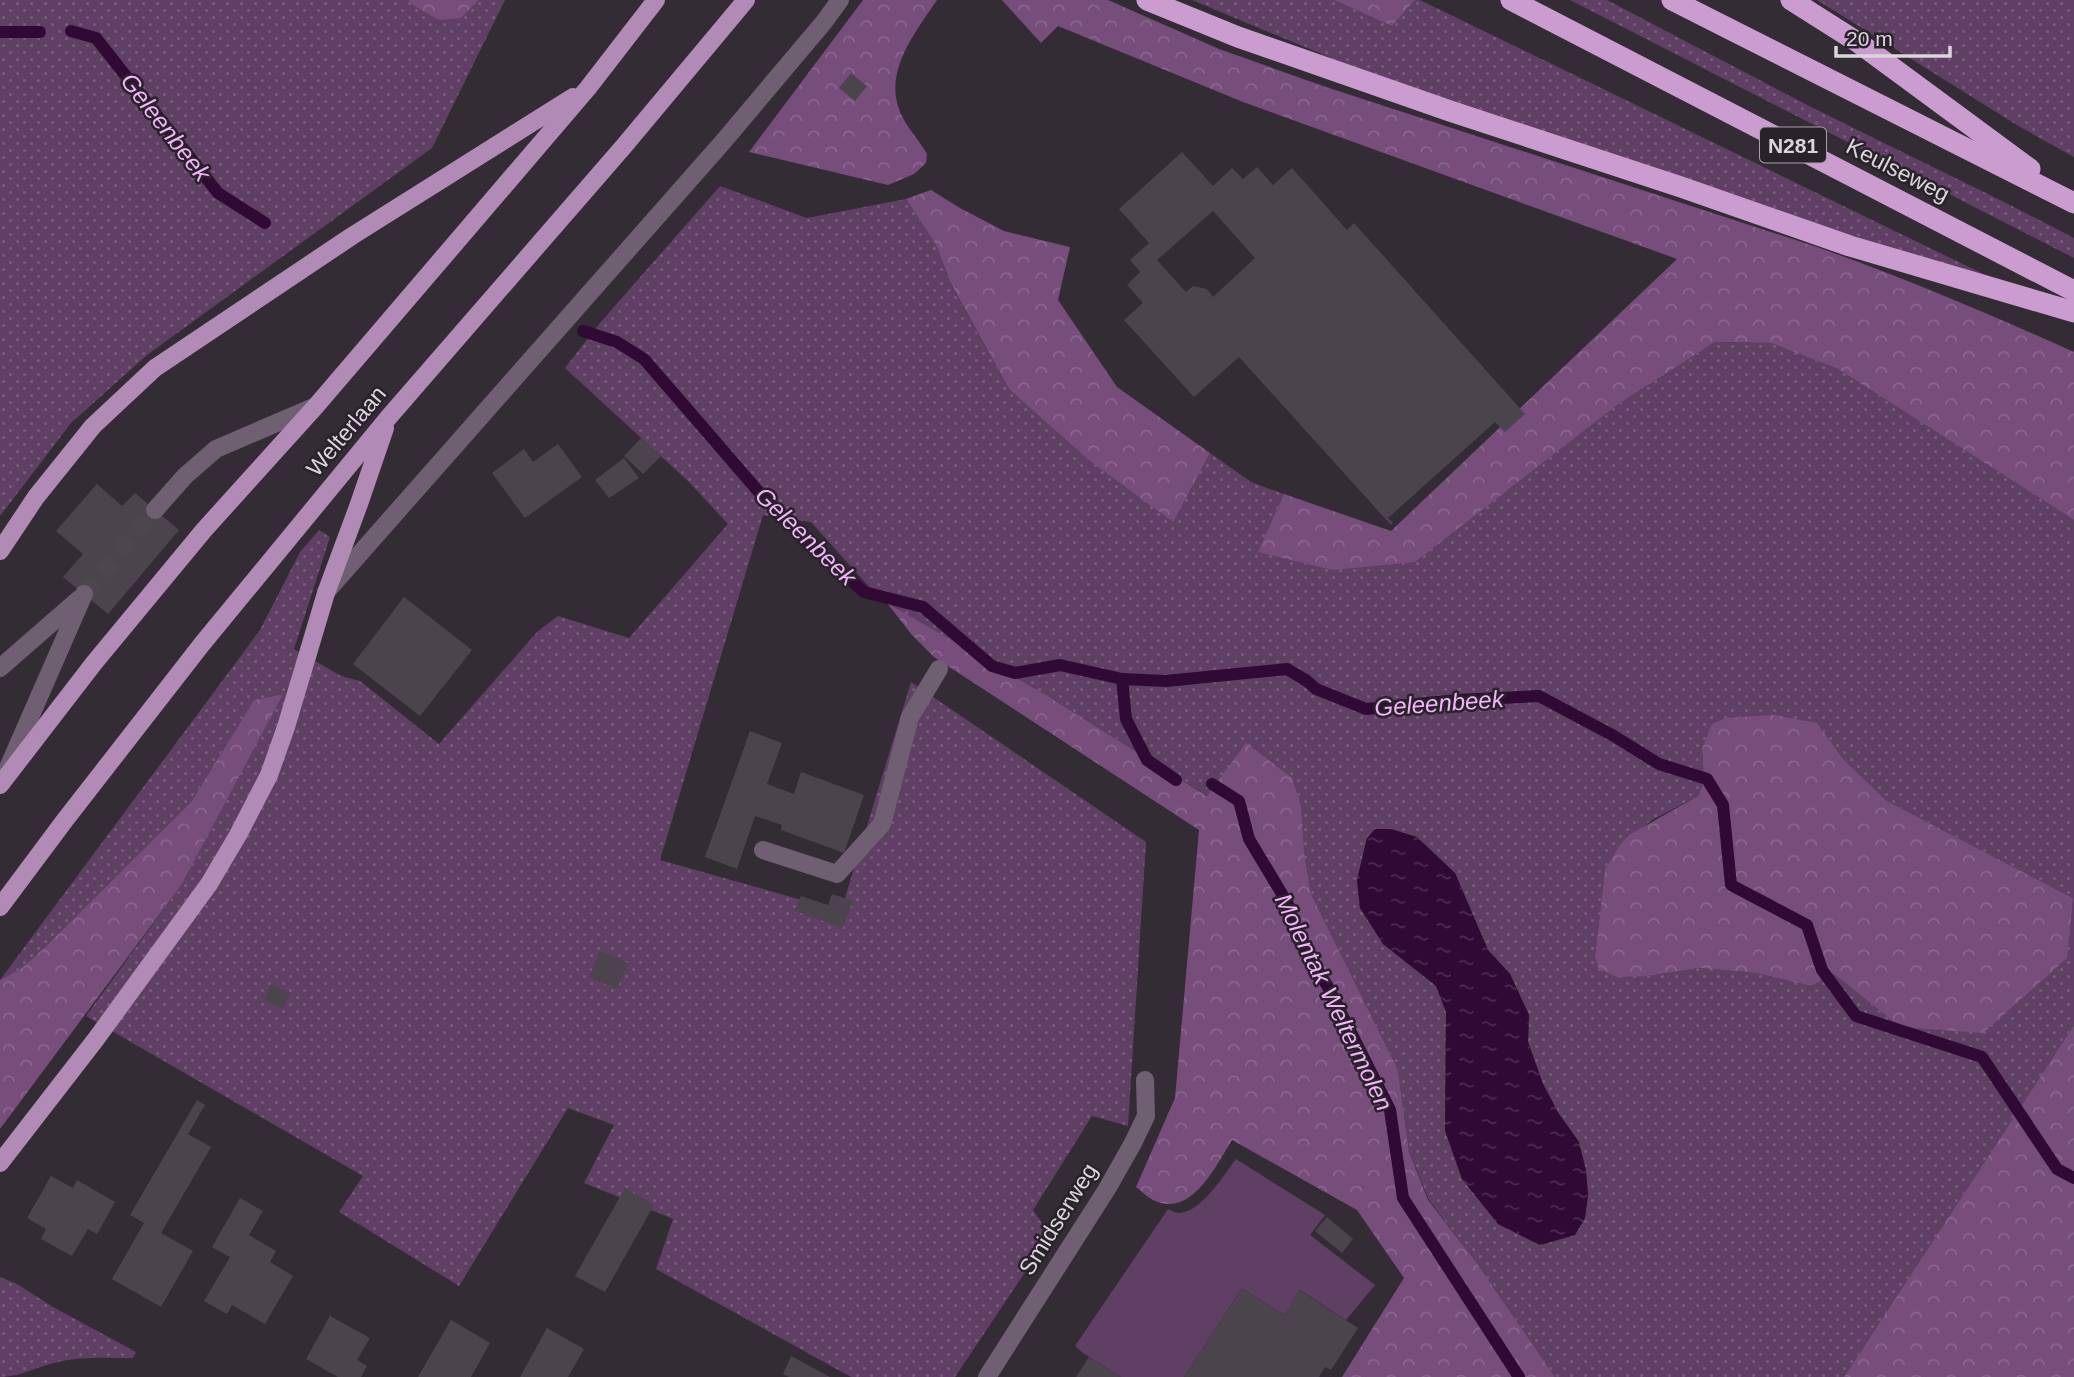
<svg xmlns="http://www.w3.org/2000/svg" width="2074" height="1377" font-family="Helvetica,sans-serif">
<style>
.grass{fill:url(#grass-dots);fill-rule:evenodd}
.forest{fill:url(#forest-crowns)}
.green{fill:#603f64}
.water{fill:url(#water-ripples)}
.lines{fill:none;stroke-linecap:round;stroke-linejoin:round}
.stream{stroke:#300935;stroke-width:12}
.building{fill:#4c444d;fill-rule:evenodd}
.minor-tunnel{stroke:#4d464e;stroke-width:18;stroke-dasharray:18 9;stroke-linecap:butt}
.minor{stroke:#705e73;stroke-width:18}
.major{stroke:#b18ab6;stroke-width:18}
.highway{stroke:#cb9cd0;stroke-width:21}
.labels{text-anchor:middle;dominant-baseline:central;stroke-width:5;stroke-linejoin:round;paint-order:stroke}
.shield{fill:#2a222b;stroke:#a6a0a7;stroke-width:2}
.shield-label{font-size:21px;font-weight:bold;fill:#dbd6dc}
.street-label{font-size:23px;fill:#dbd6dc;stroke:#2a222b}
.water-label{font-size:24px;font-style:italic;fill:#f4b4fc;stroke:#2a222b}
</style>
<defs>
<pattern id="grass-dots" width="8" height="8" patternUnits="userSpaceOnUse" patternTransform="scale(1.75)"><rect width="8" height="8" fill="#603f64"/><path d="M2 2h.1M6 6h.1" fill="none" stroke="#765a7a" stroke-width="1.8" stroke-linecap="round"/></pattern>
<pattern id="forest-crowns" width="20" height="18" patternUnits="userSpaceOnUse" patternTransform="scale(1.75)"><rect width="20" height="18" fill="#774d7c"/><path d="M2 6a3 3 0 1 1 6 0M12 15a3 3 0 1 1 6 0" fill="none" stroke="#8a668e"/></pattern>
<pattern id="water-ripples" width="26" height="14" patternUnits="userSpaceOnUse" patternTransform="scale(1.75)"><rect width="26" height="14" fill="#300935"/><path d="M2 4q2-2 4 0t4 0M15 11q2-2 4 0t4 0" fill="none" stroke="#4d2c52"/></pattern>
</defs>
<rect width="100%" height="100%" fill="#342c35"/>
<g class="grass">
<path d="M 0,0 L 408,0 L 413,5 L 461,18 L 479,0 L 505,0 L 432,148 L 147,355 L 71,423 L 0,516 Z"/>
<path d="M 1192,0 L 1334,0 L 1392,26 L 1415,0 L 1420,0 L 2010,287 L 1681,180 L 1362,71 Z"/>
<path d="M 1570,0 L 1607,0 L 1811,107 L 2008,204 L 2074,238 L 2074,258 Z"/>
<path d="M 1817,0 L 2074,0 L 2074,157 L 2020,127 Z"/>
<path d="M 720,186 L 807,218 L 906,199 L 936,245 L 951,285 L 1009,389 L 1172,521 L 1210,453 L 1251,482 L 1284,494 L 1259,552 L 1332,570 L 1617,405 L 1715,342 L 1771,343 L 1838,369 L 2074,520 L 2074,1025 L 1844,1377 L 1555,1377 L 1476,1262 L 1429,1200 L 1409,1152 L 1398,1070 L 1311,894 L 1304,851 L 1218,783 L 1208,796 L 1046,695 L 881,600 L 811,522 L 763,515 L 660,860 L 841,911 L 911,682 L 1146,842 L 1128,1126 L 1092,1116 L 1033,1210 L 1050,1235 L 955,1377 L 851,1377 L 656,1269 L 673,1219 L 584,1183 L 614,1125 L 568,1108 L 459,1286 L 339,1212 L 363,1176 L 86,1016 L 182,884 L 282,694 L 254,700 L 191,802 L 42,950 L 22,968 L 0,980 L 260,630 L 300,552 L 319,530 L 330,537 L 294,649 L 341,676 L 360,681 L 439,744 L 537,632 L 558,616 L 629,638 L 728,524 L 689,482 L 565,368 L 600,323 ZM 1817,723 L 1844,760 L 1887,801 L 2073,898 L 1900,1027 L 1834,974 L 1811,986 L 1756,973 L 1699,968 L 1648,976 L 1595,957 L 1605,869 L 1619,846 L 1652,820 L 1698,796 L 1704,781 L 1702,749 ZM 1367,838 L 1455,873 L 1488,950 L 1510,974 L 1529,1015 L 1528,1042 L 1543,1084 L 1559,1114 L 1579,1142 L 1588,1195 L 1585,1217 L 1574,1235 L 1540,1245 L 1498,1224 L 1445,1131 L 1446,1012 L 1436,986 L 1360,908 L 1357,880 Z"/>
<path d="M 0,1277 L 17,1284 L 53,1307 L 136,1352 L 133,1358 C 106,1358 80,1356 54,1363 C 36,1367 19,1377 0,1377 Z"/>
</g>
<g class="forest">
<path d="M 408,0 L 479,0 L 461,18 L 439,20 L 413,5 Z"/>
<path d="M 863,0 L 937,0 C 917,30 886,68 898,106 C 903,124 918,138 927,154 L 926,163 L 914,174 L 888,185 L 749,152 Z"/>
<path d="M 1002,0 L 1108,0 L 1219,49 L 1323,86 L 1817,247 C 1905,278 1989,314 2074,352 L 2074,520 L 1838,369 L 1771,343 L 1715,342 L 1617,405 L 1415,562 L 1332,570 L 1258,552 L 1284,494 L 1391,531 L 1677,259 L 1243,102 L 1058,26 L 1041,43 Z"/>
<path d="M 1334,0 L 1415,0 L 1392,26 Z"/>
<path d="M 931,190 L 960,208 L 1004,231 L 1070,247 L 1058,300 L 1117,387 L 1210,453 L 1173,522 L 1089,460 L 1009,389 L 951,284 L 936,245 L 906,199 Z"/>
<path d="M 887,603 L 1046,695 L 1207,796 L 1246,743 L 1292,778 L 1301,806 L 1304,851 L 1311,894 L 1398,1070 L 1409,1152 L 1428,1200 L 1476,1262 L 1555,1377 L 1342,1377 L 1404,1278 L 1357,1210 L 1232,1140 C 1217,1164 1193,1215 1158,1202 C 1150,1200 1143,1192 1136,1187 L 1175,1098 L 1199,830 L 934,657 L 912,635 Z"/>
<path d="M 283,694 L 182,884 L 0,1129 L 0,980 L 22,968 L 42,950 L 191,802 L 254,700 Z"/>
<path d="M 1774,715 L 1817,723 L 1844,760 L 1887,801 L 2073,898 L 2067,958 L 1983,1033 L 1900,1027 L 1834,974 L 1811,986 L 1756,973 L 1699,968 L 1648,976 L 1617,977 L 1599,969 L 1595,957 L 1605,869 L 1619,846 L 1629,835 L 1698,796 L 1704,781 L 1702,749 L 1712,724 L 1726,718 Z"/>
<path d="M 2074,1025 L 2074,1377 L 1844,1377 Z"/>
</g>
<path class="green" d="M 1236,1159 L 1325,1215 L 1310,1235 L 1375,1285 L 1346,1320 L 1300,1290 L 1284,1315 L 1242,1288 L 1184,1377 L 1121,1377 L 1083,1353 L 1075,1346 L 1168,1209 C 1170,1210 1176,1213 1178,1213 C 1200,1214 1224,1175 1236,1159 Z"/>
<path class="water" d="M 1375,829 L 1391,829 L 1417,837 L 1455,873 L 1488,950 L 1510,974 L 1529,1015 L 1528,1042 L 1543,1084 L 1559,1114 L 1579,1142 L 1586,1170 L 1588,1195 L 1585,1218 L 1575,1235 L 1540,1245 L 1498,1224 L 1462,1179 L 1445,1131 L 1446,1012 L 1436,986 L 1383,944 L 1360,908 L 1357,880 L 1367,838 Z"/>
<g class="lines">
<g class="stream">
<path d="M 71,31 L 96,38 L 218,193 L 265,223"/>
<path d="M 0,32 L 40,32"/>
<path d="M 583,331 L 617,342 L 644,359 L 758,491 L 814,548 L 864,592 L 923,607 L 992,666 L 1015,673 L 1060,665 L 1122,679 L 1166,681 L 1287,669 L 1307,681 L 1316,689 L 1366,709 L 1458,700 L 1539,696 L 1614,736 L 1659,764 L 1707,779 L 1723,805 L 1731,885 L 1807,925 L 1822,970 L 1856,1016 L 1982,1057 L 2057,1169 L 2074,1178"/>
<path d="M 1122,679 L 1126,719 L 1147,760 L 1176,780"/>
<path d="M 1212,784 L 1239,801 L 1249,839 L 1288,904 L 1298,939 L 1328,987 L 1390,1110 L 1403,1198 L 1519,1377"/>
</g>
</g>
<g class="building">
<path d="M 851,73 L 867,86 L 855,101 L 839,88 Z"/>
<path d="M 1182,152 L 1213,186 L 1232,168 L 1243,179 L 1257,167 L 1273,185 L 1292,168 L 1347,230 L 1354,223 L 1525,414 L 1505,432 L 1495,422 L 1388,518 L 1393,523 L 1391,525 L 1239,357 L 1194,397 L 1124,320 L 1143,303 L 1127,285 L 1140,272 L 1130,260 L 1149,243 L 1119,209 ZM 1213,211 L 1255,258 L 1213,297 L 1207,289 L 1193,286 L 1186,292 L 1157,260 Z"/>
<path d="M 641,438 L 661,456 L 643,474 L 624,456 Z"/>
<path d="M 558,444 L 582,477 L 525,518 L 492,473 L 524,449 L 533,462 Z"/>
<path d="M 624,458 L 639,478 L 609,498 L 595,480 Z"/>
<path d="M 97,484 L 122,506 L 135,493 L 179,530 L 108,614 L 63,577 L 83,554 L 56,531 Z"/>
<path d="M 404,597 L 472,650 L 420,716 L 353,664 Z"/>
<path d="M 750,731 L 782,743 L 767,784 L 794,794 L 801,772 L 864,795 L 844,853 L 781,830 L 782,825 L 755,816 L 737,869 L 705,857 Z"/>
<path d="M 832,894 L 853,901 L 843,928 L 795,911 L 801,896 L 828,905 Z"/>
<path d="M 600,951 L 628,963 L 617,989 L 589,977 Z"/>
<path d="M 271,984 L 290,993 L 282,1009 L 264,1000 Z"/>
<path d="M 197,1100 L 205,1105 L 188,1134 L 211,1147 L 161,1233 L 193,1251 L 161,1307 L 112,1279 L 144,1223 L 130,1215 Z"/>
<path d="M 51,1176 L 73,1188 L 77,1180 L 115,1202 L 97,1234 L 88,1229 L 72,1256 L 41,1239 L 46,1229 L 27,1218 Z"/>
<path d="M 625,1188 L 654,1205 L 605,1292 L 575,1276 Z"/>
<path d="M 240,1198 L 263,1211 L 249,1235 L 276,1251 L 270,1262 L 293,1276 L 265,1324 L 232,1305 L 227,1314 L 204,1301 L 230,1257 L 212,1247 Z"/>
<path d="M 1327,1217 L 1353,1239 L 1342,1253 L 1315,1231 Z"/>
<path d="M 1242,1288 L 1284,1315 L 1299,1290 L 1358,1328 L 1331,1370 L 1325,1367 L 1319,1377 L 1184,1377 Z"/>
<path d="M 330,1316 L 370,1338 L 357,1360 L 367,1366 L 361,1377 L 338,1377 L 306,1359 Z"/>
<path d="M 451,1320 L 490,1343 L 471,1377 L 418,1377 Z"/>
<path d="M 547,1328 L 584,1349 L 568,1377 L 520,1377 Z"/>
<path d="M 791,1356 L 830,1377 L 789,1377 L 783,1374 Z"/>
<path d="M 1089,1357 L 1121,1377 L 1076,1377 Z"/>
</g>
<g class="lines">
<path class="minor-tunnel" d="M 84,594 L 155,510"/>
<g class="minor">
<path d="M 155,510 L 185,476 L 216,449 L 316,406"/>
<path d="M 326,592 L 722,143 L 824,22 L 840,0"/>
<path d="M 0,668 L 79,599"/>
<path d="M 7,770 L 84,594"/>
<path d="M 763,850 L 837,874 L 882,824 L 910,717 L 939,669"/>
<path d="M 987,1377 L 1107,1189 L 1133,1143 L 1146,1116 L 1145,1080"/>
</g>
<g class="major">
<path d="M 0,551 L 36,497 L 93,426 L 155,368 L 352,236 L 573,97"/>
<path d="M 0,785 L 94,663 L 204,530 L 316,406 L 588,88 L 656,0"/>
<path d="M 0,907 L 65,820 L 202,644 L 388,418 L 624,146 L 746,0"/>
<path d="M 0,1163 L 96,1039 L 209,884 L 238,835 L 269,775 L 286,727 L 326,593 L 359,504 L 385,428"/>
</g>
<g class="highway">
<path d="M 1147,0 L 1238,37 L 1450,111 L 1681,187 L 1850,246 L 2074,312"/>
<path d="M 1511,0 L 2074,291"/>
<path d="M 1672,0 L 2074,203"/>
<path d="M 1791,0 L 1859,43 L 2030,169"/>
</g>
</g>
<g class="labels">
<rect class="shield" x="1760" y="127.5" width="66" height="35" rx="5"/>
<g class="shield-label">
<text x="1793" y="145">N281</text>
</g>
<g class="street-label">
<text transform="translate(1898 170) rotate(27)">Keulseweg</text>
<text transform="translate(346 431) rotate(-50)">Welterlaan</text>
<text transform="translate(1058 1219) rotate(-58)">Smidserweg</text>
</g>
<g class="water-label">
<text transform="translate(166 127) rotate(52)">Geleenbeek</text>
<text transform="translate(806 536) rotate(44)">Geleenbeek</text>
<text transform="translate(1439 703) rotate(-4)">Geleenbeek</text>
<text transform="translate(1334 1002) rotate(64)">Molentak Weltermolen</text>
</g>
</g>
<path d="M1836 46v10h114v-10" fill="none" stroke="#dbd6dc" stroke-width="3.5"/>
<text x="1846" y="46" font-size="21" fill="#dbd6dc" stroke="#2a222b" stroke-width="5" paint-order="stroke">20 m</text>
</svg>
